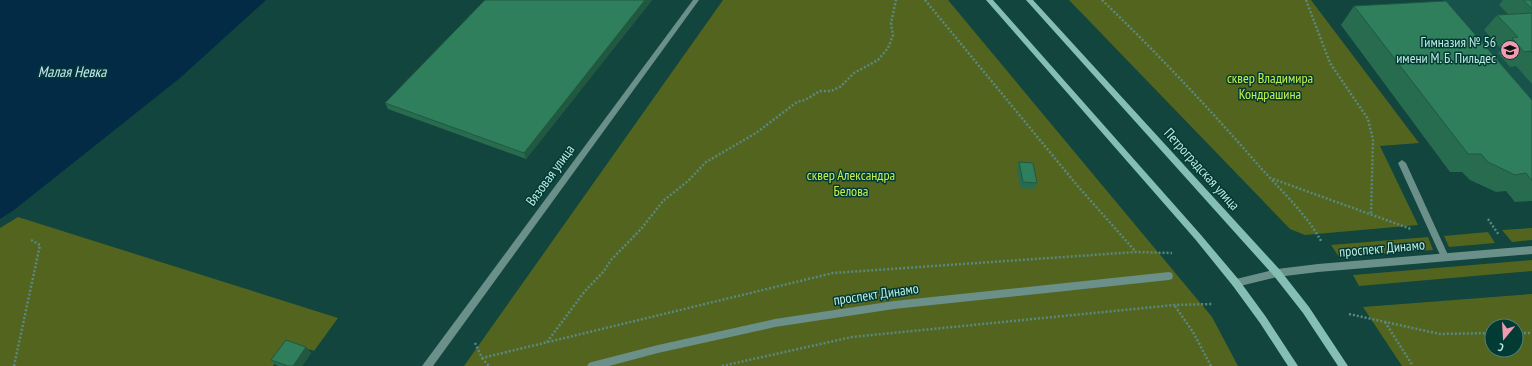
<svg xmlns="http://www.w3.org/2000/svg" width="1532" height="366" font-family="'PT Sans Narrow',sans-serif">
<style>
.built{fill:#17534b}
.green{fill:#53641e;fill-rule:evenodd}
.water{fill:#032b45}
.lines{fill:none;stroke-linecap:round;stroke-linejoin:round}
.path{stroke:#598982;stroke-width:2.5;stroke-dasharray:2 2;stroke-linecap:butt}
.lane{fill:#6b8f89;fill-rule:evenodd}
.street{fill:#6b8f89;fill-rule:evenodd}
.secondary{fill:#84beb4;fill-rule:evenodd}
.wall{fill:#286c4f}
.shaded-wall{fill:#215840}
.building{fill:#2f7e5c;stroke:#215840}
.labels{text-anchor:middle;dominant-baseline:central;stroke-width:3;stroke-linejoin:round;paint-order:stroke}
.poi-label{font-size:14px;fill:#bfeae2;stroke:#023a34;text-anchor:end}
.park-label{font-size:14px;fill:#c7ef4d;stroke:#023a34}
.street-label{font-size:14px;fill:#bfeae2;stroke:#023a34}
.water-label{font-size:15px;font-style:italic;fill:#cbe4f7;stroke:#023a34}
</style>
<rect width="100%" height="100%" fill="#11453e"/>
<path class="built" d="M 1443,0 L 1532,0 L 1532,100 Z"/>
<g class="green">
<path d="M 723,0 L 948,0 L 1212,317 L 1238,366 L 464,366 Z"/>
<path d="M 1069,0 L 1311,0 L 1419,143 L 1380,146 L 1418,225 L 1305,235 L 1290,229 Z"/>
<path d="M 18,217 L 338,318 L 314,351 L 290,343 L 273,366 L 0,366 L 0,228 Z"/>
<path d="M 1532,228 L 1532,240 L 1512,242 L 1502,230 Z"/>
<path d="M 1488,232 L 1495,243 L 1449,247 L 1444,236 Z"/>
<path d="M 1428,237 L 1433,250 L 1339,257 L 1331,245 Z"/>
<path d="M 1532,260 L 1532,271 L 1359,286 L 1353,275 Z"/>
<path d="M 1532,294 L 1532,366 L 1402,366 L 1363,307 ZM 1492,326 L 1516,326 L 1516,350 L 1492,350 Z"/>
</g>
<path class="water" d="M 0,0 L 266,0 L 180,78 L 14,210 L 0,219 Z"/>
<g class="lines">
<g class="path">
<path d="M 925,0 L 1076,184 L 1136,252"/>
<path d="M 1102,0 C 1157,53 1209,108 1259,166 C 1279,188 1307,215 1321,241"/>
<path d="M 1306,0 L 1330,63 L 1368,119 L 1373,140 L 1371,214"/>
<path d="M 1273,179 L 1411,229"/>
<path d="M 1488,219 L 1499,235"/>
<path d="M 1175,306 L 1193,332 L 1211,366"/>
<path d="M 1349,314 L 1440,334 L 1492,333"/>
<path d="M 1385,322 L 1413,366"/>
<path d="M 1516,333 L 1532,333"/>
<path d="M 547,342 L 585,291 L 604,271 L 611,260 L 641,229 L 663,201 L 688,181 L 706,162 L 756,133 L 797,102 L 805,100 L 820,91 L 831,91 L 840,87 L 854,73 L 878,60 L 888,48 L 893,35 L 891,23 L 896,0"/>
<path d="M 475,343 L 482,358 L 833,273 L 1136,252 L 1172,253"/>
<path d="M 482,358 L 489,366"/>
<path d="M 14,366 L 40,245 L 31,240"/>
<path d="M 722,366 L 852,337 L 1174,305 L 1213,304"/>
</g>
<path class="lane" d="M 1402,160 L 1406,163 L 1449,257 L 1448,260 L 1445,261 L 1442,260 L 1441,257 L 1398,163 Z"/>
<g class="street">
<path d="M 693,0 L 699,0 L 433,366 L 422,366 Z"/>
<path d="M 1532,246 L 1532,254 L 1318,272 L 1277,277 L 1236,287 L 1233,286 L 1232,283 L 1233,280 L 1236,279 L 1277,269 L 1318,264 Z"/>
<path d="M 1169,272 L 1172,273 L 1173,276 L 1172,279 L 1169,280 L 894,309 L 775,327 L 658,353 L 609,366 L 587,366 L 589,363 L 592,362 L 658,345 L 775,319 L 894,301 Z"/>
</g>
<g class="secondary">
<path d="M 986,0 L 993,0 L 1201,235 L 1239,280 L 1266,317 L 1298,366 L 1288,366 L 1260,323 L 1233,286 L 1195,239 Z"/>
<path d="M 1026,0 L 1033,0 L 1280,270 L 1309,307 L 1348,366 L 1338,366 L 1303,313 L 1274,276 Z"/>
</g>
</g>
<g class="wall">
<path d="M 485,0 L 652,0 L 526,159 L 388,109 L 385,103 Z"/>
<path d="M 1503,0 L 1532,0 L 1532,84 L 1516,66 L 1510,67 L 1498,53 L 1501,49 L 1484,30 L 1497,15 L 1509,15 L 1499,5 Z"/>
<path d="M 1354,6 L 1532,100 L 1532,201 L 1515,202 L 1506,191 L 1496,192 L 1470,180 L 1462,172 L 1450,172 L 1341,25 Z"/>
<path d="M 1019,162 L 1037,183 L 1034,189 L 1020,188 L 1017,169 Z"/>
<path d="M 306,347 L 311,353 L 302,366 L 279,366 L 276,365 L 271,360 Z"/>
</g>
<g class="shaded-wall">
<path d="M 645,0 L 652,0 L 526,159 L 524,153 Z"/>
<path d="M 306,347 L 311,353 L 302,366 L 293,366 Z"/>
</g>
<g class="building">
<path d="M 485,0 L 645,0 L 524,153 L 385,103 Z"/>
<path d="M 1523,0 L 1532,0 L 1532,9 Z"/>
<path d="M 1446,1 L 1532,100 L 1532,181 L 1526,173 L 1515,175 L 1488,162 L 1481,154 L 1468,154 L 1354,6 Z"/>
<path d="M 1532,13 L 1532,53 L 1531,51 L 1524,52 L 1512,38 L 1518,37 L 1497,15 Z"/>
<path d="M 1019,162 L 1033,163 L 1037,183 L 1023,182 Z"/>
<path d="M 286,340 L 306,347 L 293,366 L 288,366 L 271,360 Z"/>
</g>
<defs>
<g id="school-disc" transform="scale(1)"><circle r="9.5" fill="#f19ab2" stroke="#023a34"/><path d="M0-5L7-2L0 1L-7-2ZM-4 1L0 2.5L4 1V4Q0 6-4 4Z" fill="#111"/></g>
</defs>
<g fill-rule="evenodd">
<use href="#school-disc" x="1510" y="50"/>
</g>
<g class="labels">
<g class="poi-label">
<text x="1496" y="42">Гимназия № 56<tspan x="1496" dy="16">имени М. Б. Пильдес</tspan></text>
</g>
<g class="park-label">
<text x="1270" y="78">сквер Владимира<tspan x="1270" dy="16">Кондрашина</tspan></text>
<text x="851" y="175">сквер Александра<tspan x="851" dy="16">Белова</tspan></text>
</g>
<g class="street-label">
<text transform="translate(1202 169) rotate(48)">Петроградская улица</text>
<text transform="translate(550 175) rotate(-54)">Вязовая улица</text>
<text transform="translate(1382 248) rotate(-5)">проспект Динамо</text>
<text transform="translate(876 294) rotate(-8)">проспект Динамо</text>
</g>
<g class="water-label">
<text x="72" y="71">Малая Невка</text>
</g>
</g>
<g transform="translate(1504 338) rotate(198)"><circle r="19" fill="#023a34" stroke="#4e807a"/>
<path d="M0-3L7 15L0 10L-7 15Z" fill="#f19ab2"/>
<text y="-6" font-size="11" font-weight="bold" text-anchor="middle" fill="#bfeae2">С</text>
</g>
</svg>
